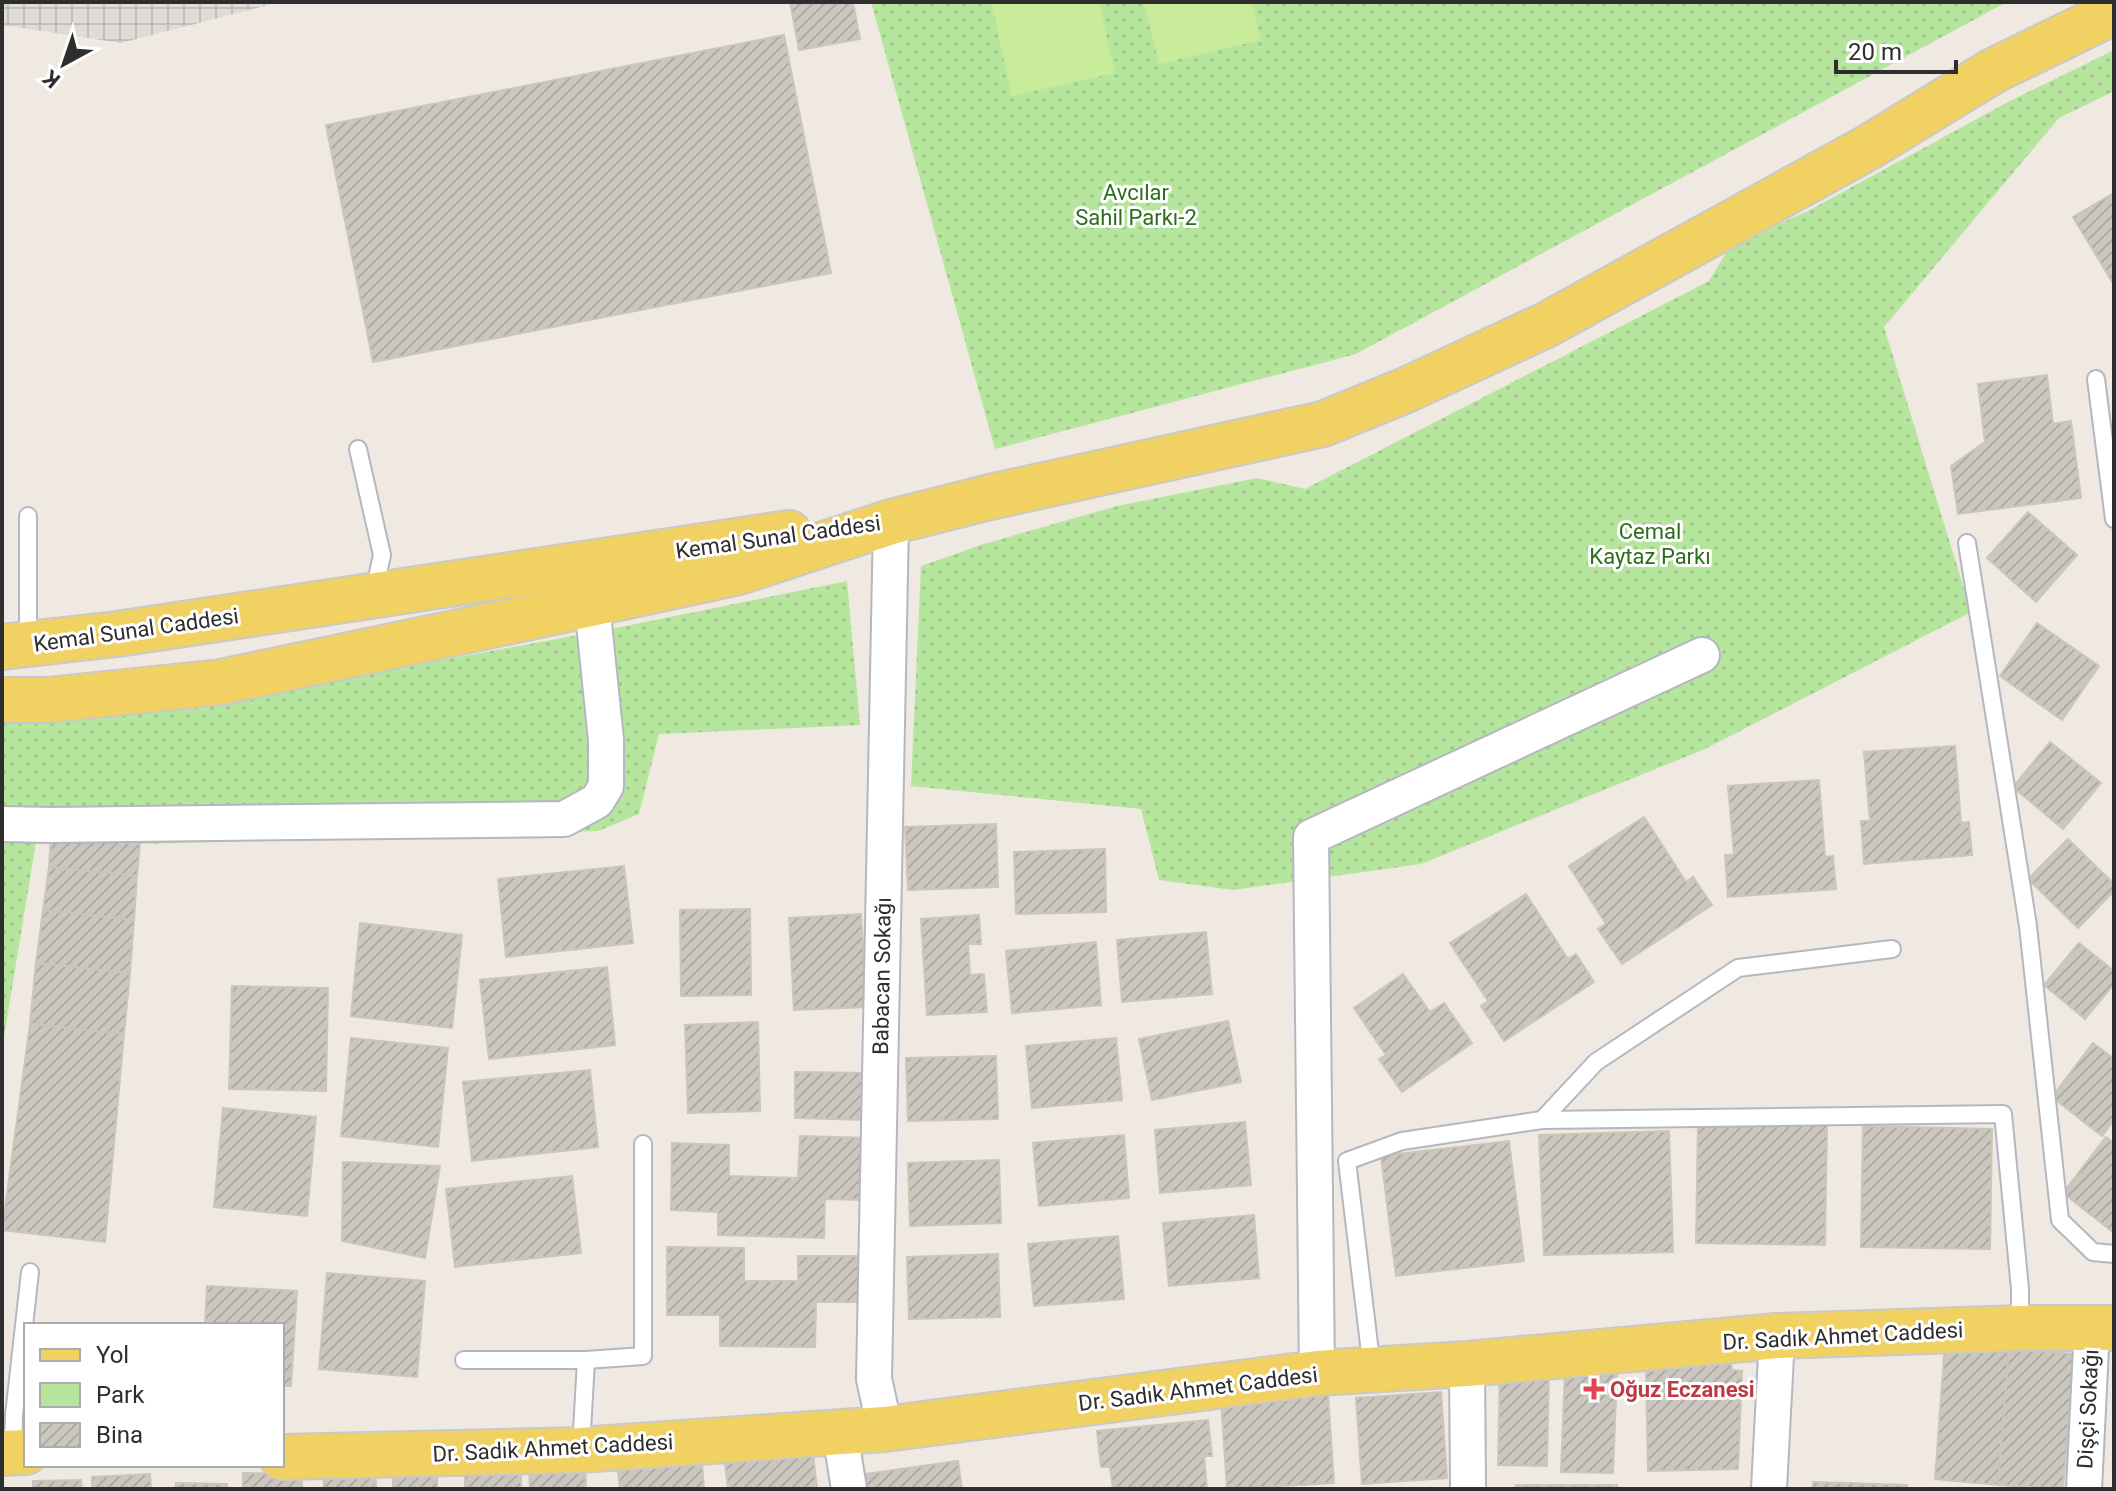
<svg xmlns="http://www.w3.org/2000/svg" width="2116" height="1491" font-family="Roboto,sans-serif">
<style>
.green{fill:url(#green-dots)}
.pitch{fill:#c9ec9a}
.plaza{fill:url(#plaza-grid)}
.building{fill:url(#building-hatch);stroke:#cbc5ba;stroke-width:2}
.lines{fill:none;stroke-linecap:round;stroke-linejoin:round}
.lane-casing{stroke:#b4b7c1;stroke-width:20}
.street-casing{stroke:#b4b7c1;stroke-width:38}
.primary-casing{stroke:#c9c9c9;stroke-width:48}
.lane{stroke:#fff;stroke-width:16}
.street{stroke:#fff;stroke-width:34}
.primary{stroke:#f2d163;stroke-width:44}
.health-dot{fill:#e0444e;stroke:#fff;stroke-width:3}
.labels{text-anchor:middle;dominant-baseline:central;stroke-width:6;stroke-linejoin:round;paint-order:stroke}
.park-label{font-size:22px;fill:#2c6e1b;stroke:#fff}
.street-label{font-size:22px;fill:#2e2e2e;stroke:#fff}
.health-label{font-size:22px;font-weight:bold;fill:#be3a42;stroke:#fff;text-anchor:start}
</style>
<defs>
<pattern id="green-dots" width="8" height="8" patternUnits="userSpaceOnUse" patternTransform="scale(2)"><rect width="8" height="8" fill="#b6e59e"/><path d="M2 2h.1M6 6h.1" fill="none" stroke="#9dc588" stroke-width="1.8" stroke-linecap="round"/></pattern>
<pattern id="plaza-grid" width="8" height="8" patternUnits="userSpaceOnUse" patternTransform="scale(2)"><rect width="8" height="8" fill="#dfdcd8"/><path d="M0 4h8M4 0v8" fill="none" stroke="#c0bdba"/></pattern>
<pattern id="building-hatch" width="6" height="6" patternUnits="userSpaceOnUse" patternTransform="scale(2)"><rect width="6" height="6" fill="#cbc7bf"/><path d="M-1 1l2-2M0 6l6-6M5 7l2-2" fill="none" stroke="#afaba4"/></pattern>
</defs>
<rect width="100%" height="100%" fill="#efe9e1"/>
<g class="green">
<path d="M 871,2 L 2007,2 L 1356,354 L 995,449 Z"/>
<path d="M 2114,50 L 2114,91 L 2059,118 L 1884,327 L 1971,612 L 1705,749 L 1421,864 L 1233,890 L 1159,880 L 1141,809 L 911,786 L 921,566 L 984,544 L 1117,506 L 1257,478 L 1305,489 L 1709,281 L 1730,246 L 1808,211 L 2008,102 Z"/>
<path d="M 847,581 L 860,725 L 659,734 L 639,814 L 598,831 L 140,844 L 36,842 L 2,1049 L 2,724 L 33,724 L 246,696 L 611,629 Z"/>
</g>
<g class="pitch">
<path d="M 991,2 L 1099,2 L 1115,73 L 1012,96 Z"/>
<path d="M 1144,2 L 1252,2 L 1261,40 L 1159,64 Z"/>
</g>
<path class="plaza" d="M 2,2 L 280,2 L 121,43 L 2,25 Z"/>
<g class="building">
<path d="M 790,2 L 853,2 L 860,39 L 799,50 Z"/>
<path d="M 784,35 L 831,273 L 373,362 L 326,125 Z"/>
<path d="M 2114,193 L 2114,285 L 2073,217 Z"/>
<path d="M 2047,375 L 2053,424 L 2071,421 L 2081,498 L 1958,514 L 1951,466 L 1985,442 L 1978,384 Z"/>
<path d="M 2028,512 L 2077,555 L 2036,602 L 1987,558 Z"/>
<path d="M 2037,623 L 2099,666 L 2062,720 L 2000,676 Z"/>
<path d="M 2050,742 L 2101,783 L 2063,829 L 2013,787 Z"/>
<path d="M 1955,746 L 1961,823 L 1969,822 L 1972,855 L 1864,864 L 1861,821 L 1870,821 L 1864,752 Z"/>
<path d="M 1819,780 L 1825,857 L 1833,856 L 1836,889 L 1728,897 L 1725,855 L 1734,855 L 1728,786 Z"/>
<path d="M 1644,817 L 1686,882 L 1693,877 L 1712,905 L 1622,964 L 1598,929 L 1606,924 L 1569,866 Z"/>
<path d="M 996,824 L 998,887 L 908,890 L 905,827 Z"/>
<path d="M 51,835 L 140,844 L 137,876 L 49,867 Z"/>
<path d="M 2068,839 L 2114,884 L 2114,891 L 2078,928 L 2028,879 Z"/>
<path d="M 1105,849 L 1106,912 L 1016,914 L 1014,852 Z"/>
<path d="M 624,866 L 633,943 L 506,957 L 498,879 Z"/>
<path d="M 49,867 L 137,876 L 134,920 L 43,910 Z"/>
<path d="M 1526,894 L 1568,959 L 1576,954 L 1594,982 L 1504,1041 L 1481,1006 L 1488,1001 L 1450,943 Z"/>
<path d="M 750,909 L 751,995 L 681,996 L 680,910 Z"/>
<path d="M 43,910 L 134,920 L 130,973 L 36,963 Z"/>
<path d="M 861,914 L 867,1007 L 794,1010 L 789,918 Z"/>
<path d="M 979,915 L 981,944 L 968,944 L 970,975 L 984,974 L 987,1012 L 927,1015 L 921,919 Z"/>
<path d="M 360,923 L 462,935 L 452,1028 L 351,1016 Z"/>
<path d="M 1206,932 L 1212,994 L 1122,1002 L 1117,940 Z"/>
<path d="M 1096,942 L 1101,1005 L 1012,1013 L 1006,951 Z"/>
<path d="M 2079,943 L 2114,971 L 2114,984 L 2085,1019 L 2044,985 Z"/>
<path d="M 36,963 L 130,973 L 124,1034 L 30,1024 Z"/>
<path d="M 607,967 L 615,1045 L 489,1059 L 480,980 Z"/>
<path d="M 1403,974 L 1430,1012 L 1444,1003 L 1472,1043 L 1402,1092 L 1379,1059 L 1386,1055 L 1354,1008 Z"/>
<path d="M 232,986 L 328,988 L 326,1091 L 229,1089 Z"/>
<path d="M 1228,1021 L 1241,1082 L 1152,1100 L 1139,1039 Z"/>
<path d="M 758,1022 L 760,1111 L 688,1113 L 685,1025 Z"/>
<path d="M 30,1024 L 124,1034 L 105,1242 L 2,1230 Z"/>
<path d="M 351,1038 L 448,1048 L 438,1147 L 341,1136 Z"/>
<path d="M 1116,1038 L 1122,1100 L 1032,1108 L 1026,1046 Z"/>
<path d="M 2093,1043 L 2114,1059 L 2114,1120 L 2102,1136 L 2052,1097 Z"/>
<path d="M 996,1056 L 998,1119 L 908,1121 L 906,1058 Z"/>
<path d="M 590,1070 L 598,1147 L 472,1161 L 463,1082 Z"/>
<path d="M 795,1072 L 868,1073 L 868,1120 L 795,1118 Z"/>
<path d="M 223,1108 L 316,1117 L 307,1216 L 214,1207 Z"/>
<path d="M 1245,1122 L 1251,1185 L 1160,1193 L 1155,1130 Z"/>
<path d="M 1698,1122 L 1827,1124 L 1825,1245 L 1696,1243 Z"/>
<path d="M 1863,1126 L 1992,1129 L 1990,1249 L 1861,1247 Z"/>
<path d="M 1669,1131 L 1673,1252 L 1544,1255 L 1539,1135 Z"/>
<path d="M 1124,1135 L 1129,1198 L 1039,1206 L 1033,1143 Z"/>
<path d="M 800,1136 L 868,1138 L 866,1200 L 825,1199 L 824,1238 L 718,1235 L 718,1212 L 671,1210 L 672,1143 L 729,1145 L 729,1176 L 798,1178 Z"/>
<path d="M 2106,1137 L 2114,1143 L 2114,1233 L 2063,1193 Z"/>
<path d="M 1509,1141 L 1524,1261 L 1396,1276 L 1381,1156 Z"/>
<path d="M 999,1160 L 1001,1223 L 910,1226 L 908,1163 Z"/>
<path d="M 343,1162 L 440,1166 L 425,1258 L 342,1241 Z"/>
<path d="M 572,1176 L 581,1253 L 455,1267 L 446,1189 Z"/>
<path d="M 1254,1215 L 1259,1278 L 1169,1286 L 1163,1223 Z"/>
<path d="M 1118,1236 L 1124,1299 L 1034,1306 L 1028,1244 Z"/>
<path d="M 667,1247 L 744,1248 L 744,1281 L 798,1281 L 798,1256 L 858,1256 L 858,1302 L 816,1302 L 815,1347 L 720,1346 L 720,1315 L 667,1315 Z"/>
<path d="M 998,1254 L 1000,1317 L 909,1319 L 907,1257 Z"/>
<path d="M 327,1273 L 425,1281 L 417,1377 L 319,1369 Z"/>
<path d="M 207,1286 L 297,1291 L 291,1386 L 282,1386 L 282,1325 L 205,1325 Z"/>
<path d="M 1945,1343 L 2009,1349 L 1998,1485 L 1935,1479 Z"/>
<path d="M 2009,1349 L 2074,1354 L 2063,1489 L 1998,1485 Z"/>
<path d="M 1731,1361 L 1732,1370 L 1742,1371 L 1738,1469 L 1648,1471 L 1646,1371 Z"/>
<path d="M 1565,1369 L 1617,1370 L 1613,1473 L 1561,1472 Z"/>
<path d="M 1500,1371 L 1549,1372 L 1547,1466 L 1498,1465 Z"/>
<path d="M 1441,1392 L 1447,1478 L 1362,1484 L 1356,1398 Z"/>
<path d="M 1328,1394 L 1334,1483 L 1227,1489 L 1221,1399 Z"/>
<path d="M 1208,1420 L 1212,1456 L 1204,1456 L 1207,1489 L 1113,1489 L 1110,1467 L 1101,1467 L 1097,1431 Z"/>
<path d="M 813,1453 L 817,1489 L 728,1489 L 725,1463 Z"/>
<path d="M 375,1461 L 376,1489 L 324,1489 L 323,1462 Z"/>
<path d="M 958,1461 L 962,1489 L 853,1489 L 851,1476 Z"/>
<rect x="393" y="1463" width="44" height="26"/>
<path d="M 585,1463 L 586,1489 L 530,1489 L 529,1465 Z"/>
<path d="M 702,1463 L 704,1489 L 620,1489 L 618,1471 Z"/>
<path d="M 465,1464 L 521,1465 L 521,1489 L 465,1489 Z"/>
<path d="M 243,1473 L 302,1474 L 302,1489 L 243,1489 Z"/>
<path d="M 150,1474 L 151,1489 L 92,1489 L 92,1477 Z"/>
<path d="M 81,1480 L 82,1489 L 33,1489 L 33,1481 Z"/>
<path d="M 1813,1482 L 1907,1485 L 1907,1489 L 1813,1489 Z"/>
<path d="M 176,1483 L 227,1484 L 227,1489 L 175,1489 Z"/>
<rect x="1516" y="1485" width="101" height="4"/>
</g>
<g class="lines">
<g class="lane-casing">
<g id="lane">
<path d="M 2096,379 L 2114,519"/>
<path d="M 358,449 L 382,555 L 374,591"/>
<path d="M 28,516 L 28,642"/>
<path d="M 1967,543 L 2028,926 L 2060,1220 L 2093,1252 L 2114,1254"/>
<path d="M 1542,1120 L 1596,1062 L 1738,968 L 1892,949"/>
<path d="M 464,1360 L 586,1360 L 643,1356 L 643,1144"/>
<path d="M 1372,1369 L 1347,1161 L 1402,1141 L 1542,1120 L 2003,1114 L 2020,1289 L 2020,1326"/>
<path d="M 581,1449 L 586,1360"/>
<path d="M 13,1450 L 14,1415 L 30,1272"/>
</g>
</g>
<g class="street-casing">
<g id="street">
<path d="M 2,824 L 50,825 L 564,819 L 597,801 L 606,786 L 606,740 L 592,604"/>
<path d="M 1467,1364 L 1468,1489"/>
<path d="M 1317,1373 L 1311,837 L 1702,655"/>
<path d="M 885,1429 L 874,1379 L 891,522"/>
<path d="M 840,1433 L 849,1489"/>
<path d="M 1769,1489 L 1777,1336"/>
<path d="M 2084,1489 L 2092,1328"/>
</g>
</g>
<g class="primary-casing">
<g id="primary">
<path d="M 2,647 L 117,634 L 789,533"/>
<path d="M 2,700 L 48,700 L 221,682 L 535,616 L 739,572 L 891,522 L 990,497 L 1323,424 L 1406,390 L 1546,325 L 1869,147 L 1993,71 L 2114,12"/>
<path d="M 2,1453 L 26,1452"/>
<path d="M 282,1457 L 580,1450 L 885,1429 L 1317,1373 L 1467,1364 L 1777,1336 L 2021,1328 L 2114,1328"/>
</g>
</g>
<use href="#lane" class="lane"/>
<use href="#street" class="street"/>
<use href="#primary" class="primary"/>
</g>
<path class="health-dot" d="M1590 1377h8v8h8v8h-8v8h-8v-8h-8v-8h8z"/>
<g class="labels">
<g class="park-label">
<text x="1136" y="192">Avcılar<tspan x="1136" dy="25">Sahil Parkı-2</tspan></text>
<text x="1650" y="531">Cemal<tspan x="1650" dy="25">Kaytaz Parkı</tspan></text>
</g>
<g class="street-label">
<text transform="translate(778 537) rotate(-8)">Kemal Sunal Caddesi</text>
<text transform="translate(136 630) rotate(-8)">Kemal Sunal Caddesi</text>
<text transform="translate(882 976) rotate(-89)">Babacan Sokağı</text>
<text transform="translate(1843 1336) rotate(-3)">Dr. Sadık Ahmet Caddesi</text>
<text transform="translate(1198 1389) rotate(-7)">Dr. Sadık Ahmet Caddesi</text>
<text transform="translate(2088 1409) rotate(-87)">Dişçi Sokağı</text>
<text transform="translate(553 1448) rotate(-3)">Dr. Sadık Ahmet Caddesi</text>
</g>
<g class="health-label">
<text x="1610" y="1389">Oğuz Eczanesi</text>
</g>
</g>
<rect width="2116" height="1491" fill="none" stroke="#2e2e2e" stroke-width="8"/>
<rect x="24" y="1323" width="260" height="144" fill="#ffffff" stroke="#ababab" stroke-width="2"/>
<rect x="40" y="1349" width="40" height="12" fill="#f2d163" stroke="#ababab" stroke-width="2"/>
<text x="96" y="1363" font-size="24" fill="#2e2e2e">Yol</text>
<rect x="40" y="1383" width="40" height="24" fill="#b6e59e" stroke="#ababab" stroke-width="2"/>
<text x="96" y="1403" font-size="24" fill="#2e2e2e">Park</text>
<rect x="40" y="1423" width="40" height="24" fill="url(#building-hatch)" stroke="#ababab" stroke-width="2"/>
<text x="96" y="1443" font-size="24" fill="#2e2e2e">Bina</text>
<g transform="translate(64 64) rotate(220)" stroke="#ffffff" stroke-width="6" paint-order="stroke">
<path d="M0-6L14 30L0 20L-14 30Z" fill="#2e2e2e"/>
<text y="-12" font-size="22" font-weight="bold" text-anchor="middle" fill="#2e2e2e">K</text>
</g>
<path d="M1836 60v12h120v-12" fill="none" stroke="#2e2e2e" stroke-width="4"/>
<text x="1848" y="60" font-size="24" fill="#2e2e2e" stroke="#ffffff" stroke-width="6" paint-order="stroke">20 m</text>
</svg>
